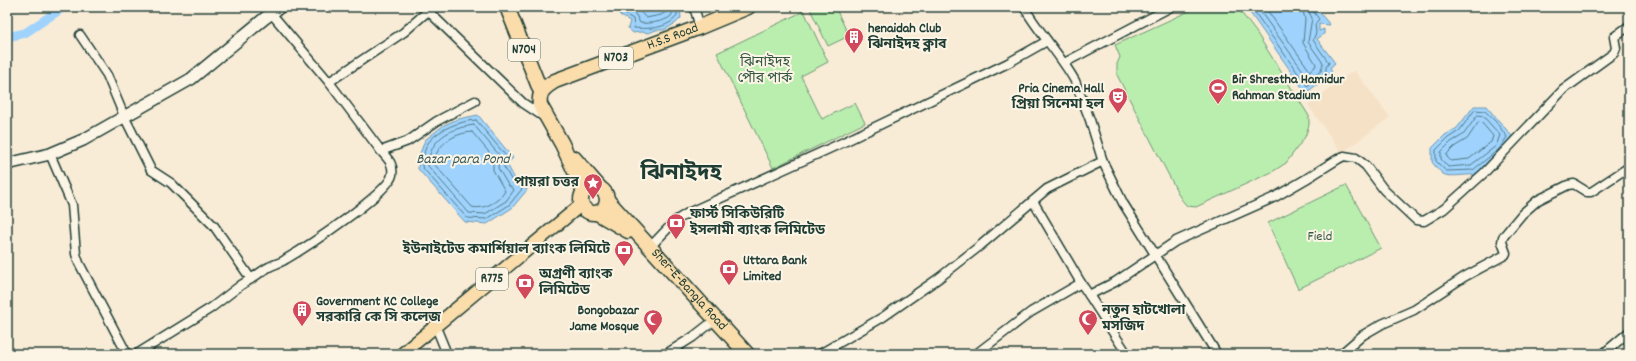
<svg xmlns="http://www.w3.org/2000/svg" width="1636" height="361" font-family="Dekko,'Noto Sans Bengali',sans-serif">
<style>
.built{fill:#f5e1c6}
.green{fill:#baeeaf;stroke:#6c9672}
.water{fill:#9fd3fd;stroke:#6c97ad}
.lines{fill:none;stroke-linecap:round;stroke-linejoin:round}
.shore{stroke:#527984;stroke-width:1}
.canal{stroke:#9fd3fd;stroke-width:9}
.street-casing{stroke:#1f3d34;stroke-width:11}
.secondary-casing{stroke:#1f3d34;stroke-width:14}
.primary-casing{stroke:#1f3d34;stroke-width:15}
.highway-casing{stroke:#1f3d34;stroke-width:17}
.street{stroke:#fcf5e5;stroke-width:8}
.secondary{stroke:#fcf5e5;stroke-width:11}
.primary{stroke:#faddab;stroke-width:12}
.highway{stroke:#faddab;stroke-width:14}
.labels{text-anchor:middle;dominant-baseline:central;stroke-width:4;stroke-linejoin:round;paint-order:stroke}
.shield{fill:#fcf5e5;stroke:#617469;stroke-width:1}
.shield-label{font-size:13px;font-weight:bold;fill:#1f3d34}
.poi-label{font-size:14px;font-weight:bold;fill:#1f3d34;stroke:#fcf5e5;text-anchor:start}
.street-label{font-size:14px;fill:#1f3d34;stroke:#fcf5e5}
.park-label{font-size:14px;fill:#365846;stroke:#fcf5e5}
.water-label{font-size:15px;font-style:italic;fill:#395b5c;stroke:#fcf5e5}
.town-label{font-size:22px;font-weight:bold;fill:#1f3d34;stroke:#fcf5e5}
</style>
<rect width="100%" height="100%" fill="#f9ecd7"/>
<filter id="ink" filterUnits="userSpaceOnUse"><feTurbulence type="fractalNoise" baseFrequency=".025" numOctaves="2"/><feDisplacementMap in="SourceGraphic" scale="8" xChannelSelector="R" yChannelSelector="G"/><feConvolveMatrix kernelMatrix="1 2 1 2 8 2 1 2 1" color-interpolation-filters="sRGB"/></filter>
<g filter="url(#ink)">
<path class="built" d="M 1354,70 L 1390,117 L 1342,153 L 1308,105 Z"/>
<g class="green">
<path d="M 814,7 L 835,7 L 849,36 L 828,46 L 810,9 Z"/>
<path d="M 1198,7 L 1237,7 L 1256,32 L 1309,116 L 1309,125 L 1305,137 L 1286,163 L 1272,172 L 1196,207 L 1187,206 L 1181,199 L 1117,75 L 1117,64 L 1120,57 L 1115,45 Z"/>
<path d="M 804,11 L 828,62 L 801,76 L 822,119 L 855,103 L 865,123 L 773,168 L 717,53 Z"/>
<path d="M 1346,185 L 1381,248 L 1298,289 L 1268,223 Z"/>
</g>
<g class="water">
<path d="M 618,7 L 680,7 L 681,18 L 676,23 L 664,30 L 656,30 L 649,33 L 641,32 L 633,33 L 628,28 L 630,21 L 621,16 L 615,9 Z"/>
<path d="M 1246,7 L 1315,7 L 1330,25 L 1319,24 L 1319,31 L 1324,29 L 1324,34 L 1317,39 L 1335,63 L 1330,68 L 1332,73 L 1306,93 Z"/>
<path d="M 1474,106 L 1486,106 L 1512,136 L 1503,152 L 1474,175 C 1466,174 1449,178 1443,174 C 1439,171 1435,166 1432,162 L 1432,148 L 1445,135 L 1457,128 Z"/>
<path d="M 478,115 L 513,158 L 507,164 L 516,181 L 520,179 L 527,190 L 512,208 L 487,224 L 465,222 L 418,169 L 419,156 L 425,140 L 444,125 L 458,119 Z"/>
</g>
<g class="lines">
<g class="shore">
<path d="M 620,7 L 623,13 L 633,19 L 634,28 C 648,29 667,29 677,16 L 677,7"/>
<path d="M 625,7 L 636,15 L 640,23 C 647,24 665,22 671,16 C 673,14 672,10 672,7"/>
<path d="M 636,7 L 646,18 L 661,15 L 666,12 L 666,7"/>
<path d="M 1251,7 L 1307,86 L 1326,73 L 1326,67 L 1329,63 L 1313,40 L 1316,33 L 1315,24 L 1319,19 L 1313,11 L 1313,7"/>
<path d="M 1257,7 L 1309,79 L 1321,71 L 1323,63 L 1308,42 L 1312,18 L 1309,12 L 1308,7"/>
<path d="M 1265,7 L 1310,71 L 1315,67 L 1316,64 L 1303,43 L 1305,19 L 1302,7"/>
<path d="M 1475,110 L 1485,111 L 1496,122 L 1507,137 L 1499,149 L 1473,170 L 1446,171 L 1436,161 L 1436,150 L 1448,138 L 1459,131 Z"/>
<path d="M 1478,115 L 1483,116 L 1500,135 L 1496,146 L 1471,165 L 1448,167 L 1441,159 L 1441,152 L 1451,142 L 1463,135 Z"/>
<path d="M 476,120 L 506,156 L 503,165 L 513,183 L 519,185 L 522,189 L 509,205 L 487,219 L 467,218 L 422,167 C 423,160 424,149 428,143 C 438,129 460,121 476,120 Z"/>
<path d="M 1479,122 L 1482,123 L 1493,136 L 1491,142 L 1469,159 L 1451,161 L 1447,157 L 1447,154 L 1454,147 L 1467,139 Z"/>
<path d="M 474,125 L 500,156 L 498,168 L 508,185 L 514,190 L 506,201 L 485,214 L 469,213 L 428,166 C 429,139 450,128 474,125 Z"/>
<path d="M 472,132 L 493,157 L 493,170 L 505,191 C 499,202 483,210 472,207 L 434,164 C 435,145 454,133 472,132 Z"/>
</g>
<path class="canal" d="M 7,37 L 25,33 L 64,7"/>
<g class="street-casing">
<g id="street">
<path d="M 424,7 L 523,103 L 544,117"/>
<path d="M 694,7 L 700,27"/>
<path d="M 1024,7 C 1039,33 1060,54 1075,81 L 1090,120 L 1103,162 L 1123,203 L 1217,354"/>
<path d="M 271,13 L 329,82 L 381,151 L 408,141 L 437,121 L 475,101"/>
<path d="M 80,35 L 107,75 L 124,116 L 151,170 L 171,183 L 214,226 L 251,279 C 257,275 263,270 269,267 C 274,264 281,263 286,259 C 305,248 389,193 392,175 C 394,164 388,159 381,151"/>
<path d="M 1064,63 L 1171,7"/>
<path d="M 329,82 L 404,32 L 428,11 L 435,7"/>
<path d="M 50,154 L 72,205 L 76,254 L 79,263 L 127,354"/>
<path d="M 1033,201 L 1081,283"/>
<path d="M 650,247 L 675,221 L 688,213 L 846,141 L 1008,63 L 1047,41"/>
<path d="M 1089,295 L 1127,354"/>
<path d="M 438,332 L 447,354"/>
<path d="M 137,354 L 211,308 L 241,285 L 251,279"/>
<path d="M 666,354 L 693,337 L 716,319"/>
<path d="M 820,354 L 883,317 L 939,278 L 981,245 L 1047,189 L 1103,161"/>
<path d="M 976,354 L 1031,312 L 1081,283 L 1089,295 L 1115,282 L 1176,241 L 1275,197 L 1306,179 L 1338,159 L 1344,156 L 1356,158 L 1366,166 L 1384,190 L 1416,220 L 1424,221 L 1444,209 L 1484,173 L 1563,90 L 1614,53 L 1616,48 L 1614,37 L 1629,26"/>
<path d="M 1341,354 L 1363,335 L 1382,324 L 1414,310 L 1464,277 L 1505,255 L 1506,253 L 1502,242 L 1503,237 L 1522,214 L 1538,200 L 1568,185 L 1574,184 L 1587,192 L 1591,192 L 1629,167"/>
<path d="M 1603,354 L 1629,332"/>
</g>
</g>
<g class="secondary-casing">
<path id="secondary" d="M 7,164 L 50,154 L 83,140 L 191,79 L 265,18 L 280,7"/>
</g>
<g class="primary-casing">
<path id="primary" d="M 402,354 L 582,204"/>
</g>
<g class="highway-casing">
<g id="highway">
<path d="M 507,7 L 541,92"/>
<path d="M 574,158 L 599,187"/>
<circle cx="594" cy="200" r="13"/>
<path id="s1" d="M 584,191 L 562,144 L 540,105 C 538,92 545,87 555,81 L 700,27 L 748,7"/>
<path id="s2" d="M 608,201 L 747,354"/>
<path d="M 597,213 L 628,231"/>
</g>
</g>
<use href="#street" class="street"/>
<use href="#secondary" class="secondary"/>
<use href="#primary" class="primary"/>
<use href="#highway" class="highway"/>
</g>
</g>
<defs>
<g id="building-pin" transform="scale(1)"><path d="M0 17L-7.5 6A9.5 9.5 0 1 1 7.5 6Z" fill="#d1495b" stroke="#fcf5e5"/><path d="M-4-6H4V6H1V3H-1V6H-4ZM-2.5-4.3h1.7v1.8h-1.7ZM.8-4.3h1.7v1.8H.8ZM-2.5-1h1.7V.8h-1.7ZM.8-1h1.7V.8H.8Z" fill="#fff"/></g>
<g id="stadium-pin" transform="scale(1)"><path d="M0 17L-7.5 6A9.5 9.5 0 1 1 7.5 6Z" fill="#d1495b" stroke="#fcf5e5"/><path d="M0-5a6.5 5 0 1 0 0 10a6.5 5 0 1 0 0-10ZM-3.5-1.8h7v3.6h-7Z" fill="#fff"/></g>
<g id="theatre-pin" transform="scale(1)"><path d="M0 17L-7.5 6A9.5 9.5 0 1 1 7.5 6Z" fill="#d1495b" stroke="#fcf5e5"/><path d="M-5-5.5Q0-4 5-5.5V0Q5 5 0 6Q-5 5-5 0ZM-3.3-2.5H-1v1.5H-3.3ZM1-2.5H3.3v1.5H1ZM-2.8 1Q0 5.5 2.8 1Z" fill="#fff"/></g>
<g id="sight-pin" transform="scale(1)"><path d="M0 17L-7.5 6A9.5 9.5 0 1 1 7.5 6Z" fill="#d1495b" stroke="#fcf5e5"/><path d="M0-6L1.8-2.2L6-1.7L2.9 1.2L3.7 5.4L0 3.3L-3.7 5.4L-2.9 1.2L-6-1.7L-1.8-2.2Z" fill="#fff"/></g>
<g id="bank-pin" transform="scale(1)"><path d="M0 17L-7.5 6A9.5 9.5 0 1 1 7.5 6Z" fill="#d1495b" stroke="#fcf5e5"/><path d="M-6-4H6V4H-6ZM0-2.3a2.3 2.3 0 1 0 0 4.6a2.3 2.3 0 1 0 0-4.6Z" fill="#fff"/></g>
<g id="mosque-pin" transform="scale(1)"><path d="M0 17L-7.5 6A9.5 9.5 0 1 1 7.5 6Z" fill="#d1495b" stroke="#fcf5e5"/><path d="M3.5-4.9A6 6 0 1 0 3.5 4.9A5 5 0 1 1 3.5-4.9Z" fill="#fff"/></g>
</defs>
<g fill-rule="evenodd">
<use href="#building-pin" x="854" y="37"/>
<use href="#stadium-pin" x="1218" y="88"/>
<use href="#theatre-pin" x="1118" y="97"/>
<use href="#sight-pin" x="593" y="183"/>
<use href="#bank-pin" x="676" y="223"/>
<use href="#bank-pin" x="624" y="250"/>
<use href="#bank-pin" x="729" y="269"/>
<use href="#bank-pin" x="525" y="283"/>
<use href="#building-pin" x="302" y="310"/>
<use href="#mosque-pin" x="653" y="319"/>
<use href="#mosque-pin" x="1088" y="319"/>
</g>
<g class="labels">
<g class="shield">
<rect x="508" y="39" width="32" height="22" rx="3"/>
<rect x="599" y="47" width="34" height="22" rx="3"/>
<rect x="476" y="268" width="32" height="22" rx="3"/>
</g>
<g class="shield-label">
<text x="524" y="50">N704</text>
<text x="616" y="58">N703</text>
<text x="492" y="279">R775</text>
</g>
<g class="poi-label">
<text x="868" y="29">henaidah Club<tspan x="868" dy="16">ঝিনাইদহ ক্লাব</tspan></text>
<text x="1232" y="80">Bir Shrestha Hamidur<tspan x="1232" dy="16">Rahman Stadium</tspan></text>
<text x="1104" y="89" text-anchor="end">Pria Cinema Hall<tspan x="1104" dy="16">প্রিয়া সিনেমা হল</tspan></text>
<text x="579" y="183" text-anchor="end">পায়রা চত্তর</text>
<text x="690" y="215">ফার্স্ট সিকিউরিটি<tspan x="690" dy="16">ইসলামী ব্যাংক লিমিটেড</tspan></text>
<text x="610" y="250" text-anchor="end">ইউনাইটেড কমার্শিয়াল ব্যাংক লিমিটে</text>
<text x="743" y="261">Uttara Bank<tspan x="743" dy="16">Limited</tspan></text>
<text x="539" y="275">অগ্রণী ব্যাংক<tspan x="539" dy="16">লিমিটেড</tspan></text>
<text x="316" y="302">Government KC College<tspan x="316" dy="16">সরকারি কে সি কলেজ</tspan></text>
<text x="639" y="311" text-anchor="end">Bongobazar<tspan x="639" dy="16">Jame Mosque</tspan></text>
<text x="1102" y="311">নতুন হাটখোলা<tspan x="1102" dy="16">মসজিদ</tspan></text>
</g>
<g class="street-label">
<text stroke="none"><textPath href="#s1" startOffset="253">H.S.S Road</textPath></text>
<text stroke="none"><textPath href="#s2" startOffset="120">Sher-E-Bangla Road</textPath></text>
</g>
<g class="park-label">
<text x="765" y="63">ঝিনাইদহ<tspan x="765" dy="16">পৌর পার্ক</tspan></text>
<text x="1320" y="237">Field</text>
</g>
<g class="water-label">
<text x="463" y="160">Bazar para Pond</text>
</g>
<g class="town-label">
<text x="681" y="174">ঝিনাইদহ</text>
</g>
</g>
<rect width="1636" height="361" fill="none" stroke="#fcf5e5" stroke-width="24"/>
<rect x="12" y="12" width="1612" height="337" fill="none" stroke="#1f3d34" stroke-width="1.5" filter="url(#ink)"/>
</svg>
